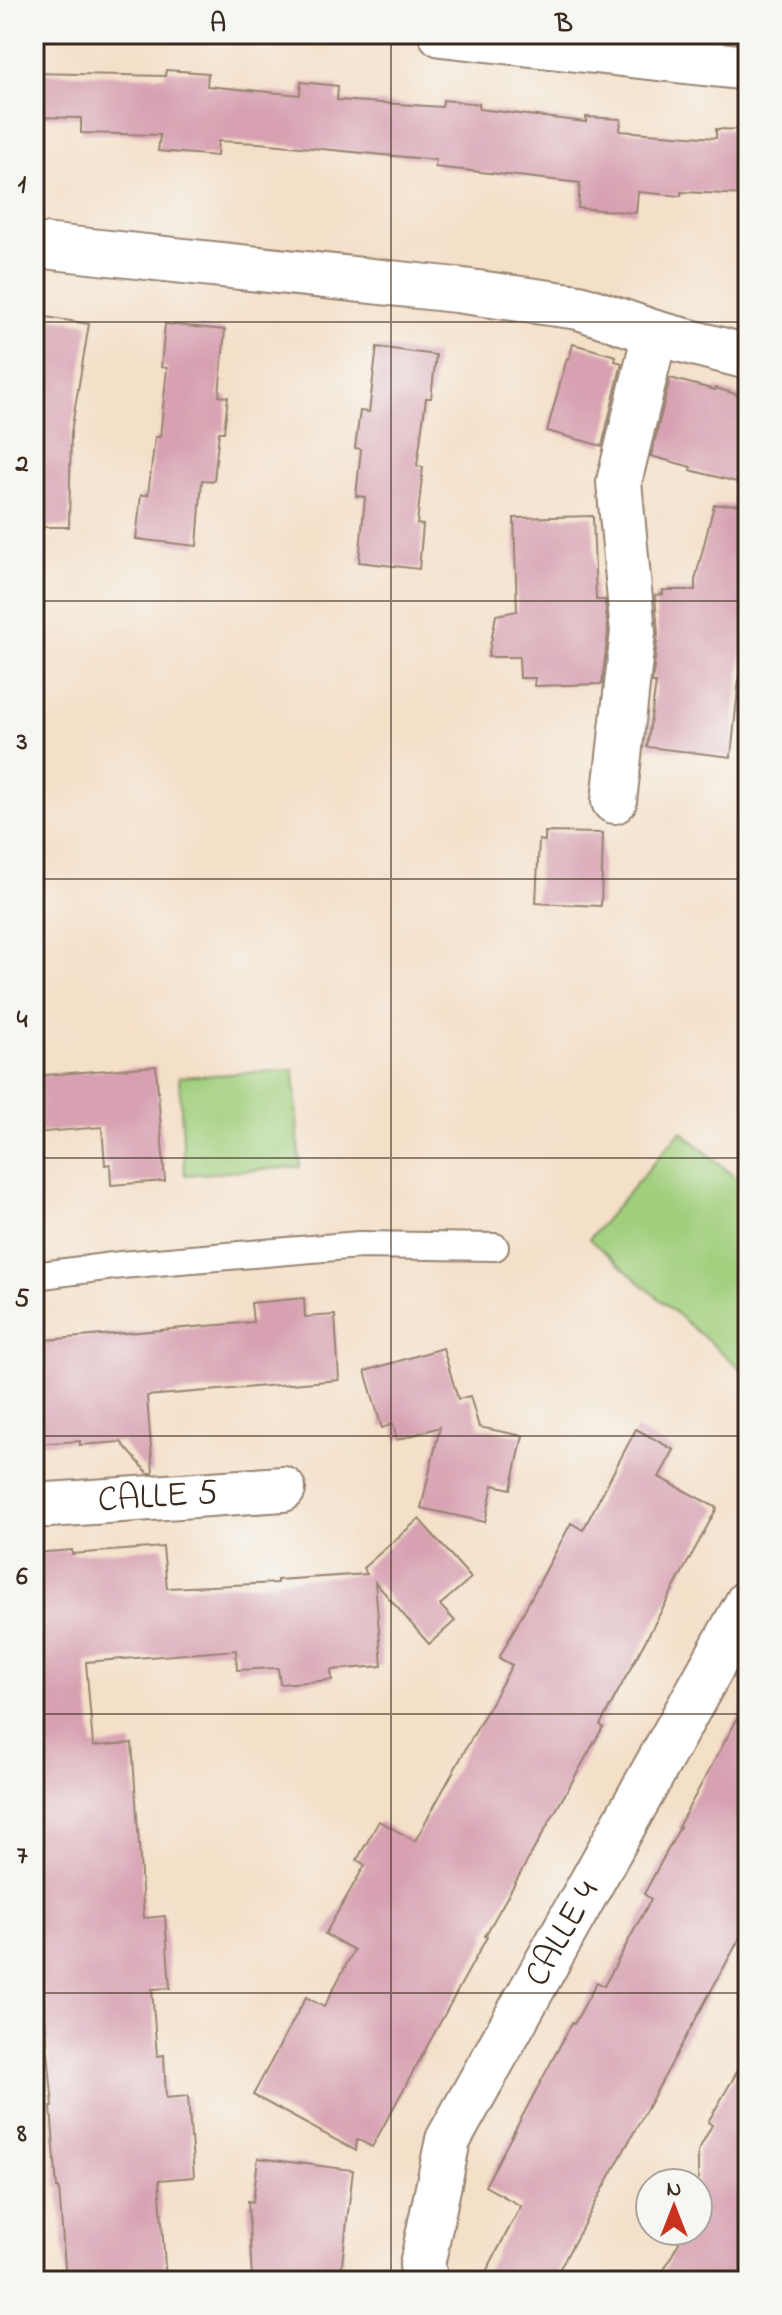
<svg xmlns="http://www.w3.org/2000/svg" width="782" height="2315" font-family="'Indie Flower',sans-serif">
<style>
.green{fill:#a1cf7d;stroke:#6e7c4e;stroke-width:2}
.building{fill:#d7a1b1}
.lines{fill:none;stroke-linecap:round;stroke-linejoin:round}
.lane-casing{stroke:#988472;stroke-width:30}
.street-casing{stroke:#988472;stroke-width:48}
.lane{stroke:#fff;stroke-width:26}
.street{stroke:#fff;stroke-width:44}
.grid{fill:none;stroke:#3b2a1e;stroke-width:2;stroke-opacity:0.55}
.labels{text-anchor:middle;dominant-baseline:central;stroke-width:8;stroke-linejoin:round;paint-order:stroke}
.street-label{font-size:36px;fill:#3b2a1e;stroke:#f6f6f2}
.neatline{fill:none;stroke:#3b2a1e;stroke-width:3}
.grid-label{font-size:26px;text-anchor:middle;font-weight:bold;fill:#3b2a1e}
</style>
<rect width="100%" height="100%" fill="#f6f6f2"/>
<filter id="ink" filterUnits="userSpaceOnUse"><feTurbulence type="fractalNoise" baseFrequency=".0125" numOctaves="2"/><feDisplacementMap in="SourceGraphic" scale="16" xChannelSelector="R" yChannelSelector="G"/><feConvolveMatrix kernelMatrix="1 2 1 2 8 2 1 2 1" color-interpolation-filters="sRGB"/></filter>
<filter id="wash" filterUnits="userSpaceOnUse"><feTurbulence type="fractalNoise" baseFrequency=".006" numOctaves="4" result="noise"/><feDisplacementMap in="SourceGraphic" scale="32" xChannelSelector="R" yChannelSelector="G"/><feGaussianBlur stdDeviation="1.8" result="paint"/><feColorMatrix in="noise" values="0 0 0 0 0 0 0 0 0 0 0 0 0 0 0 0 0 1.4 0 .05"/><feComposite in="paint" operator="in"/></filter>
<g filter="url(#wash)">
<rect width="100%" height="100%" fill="#f4dfc7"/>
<g class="green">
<path d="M 294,1070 L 300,1167 L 185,1175 L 179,1077 Z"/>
<path d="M 681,1131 L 748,1188 L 748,1375 L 589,1239 Z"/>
</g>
<g id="blocks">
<g class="building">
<path d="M 166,70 L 208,73 L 207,86 L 300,95 L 301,82 L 338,86 L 337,100 L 442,107 L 443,100 L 479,104 L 479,109 L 586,122 L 586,117 L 621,119 L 620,131 L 716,138 L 716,129 L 748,130 L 748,195 L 681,192 L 681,196 L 638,192 L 636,213 L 578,208 L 580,183 L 435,167 L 436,160 L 259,143 L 218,141 L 217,156 L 158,151 L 160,135 L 81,133 L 81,118 L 34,117 L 34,73 L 165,76 Z"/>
<path d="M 34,315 L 89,324 L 71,432 L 69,527 L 34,527 Z"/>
<path d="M 165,324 L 225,330 L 219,396 L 228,397 L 224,432 L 219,432 L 214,481 L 202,480 L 197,546 L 136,539 L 141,495 L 148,495 L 155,437 L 160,437 L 167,368 L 161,367 Z"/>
<path d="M 573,344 L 616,356 L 615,361 L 622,363 L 602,446 L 547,431 L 567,358 L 569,359 Z"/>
<path d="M 377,347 L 436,355 L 431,398 L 426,398 L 417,466 L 423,467 L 417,524 L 423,525 L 419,569 L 359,562 L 365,497 L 356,496 L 361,449 L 355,448 L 360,411 L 369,412 Z"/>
<path d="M 670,378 L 715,390 L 716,388 L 748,398 L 748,485 L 690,470 L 691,467 L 651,456 Z"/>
<path d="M 748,504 L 748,650 L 742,650 L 731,757 L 647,747 L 656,683 L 652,683 L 658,634 L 655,595 L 663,594 L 663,590 L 695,590 L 695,580 L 714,505 Z"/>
<path d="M 593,516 L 596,600 L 605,600 L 608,632 L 602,684 L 534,686 L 535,678 L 520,678 L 519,657 L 488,657 L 496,615 L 517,611 L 514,518 Z"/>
<path d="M 545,832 L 603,833 L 601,906 L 536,903 L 539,840 L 545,841 Z"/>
<path d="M 156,1066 L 165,1181 L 111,1185 L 110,1164 L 105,1165 L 102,1127 L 34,1133 L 34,1076 Z"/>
<path d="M 304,1298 L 305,1317 L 335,1315 L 339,1380 L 147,1396 L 153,1473 L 148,1473 L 121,1442 L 80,1445 L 80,1441 L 34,1444 L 34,1341 L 253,1322 L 251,1303 Z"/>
<path d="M 443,1348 L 458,1399 L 470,1396 L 479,1427 L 523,1436 L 511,1489 L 493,1485 L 485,1522 L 421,1508 L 440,1427 L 397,1440 L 393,1424 L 382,1428 L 365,1371 Z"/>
<path d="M 636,1429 L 674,1450 L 659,1477 L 717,1508 L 600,1725 L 603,1727 L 485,1936 L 487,1937 L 372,2147 L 357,2139 L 356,2151 L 253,2095 L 306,1997 L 324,2007 L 354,1950 L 325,1934 L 365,1865 L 357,1860 L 379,1821 L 415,1841 L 512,1665 L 499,1658 L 571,1523 L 583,1530 Z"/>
<path d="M 419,1519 L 471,1578 L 440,1605 L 455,1621 L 429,1644 L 375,1582 L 382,1666 L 331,1670 L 332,1680 L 280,1684 L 278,1668 L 237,1670 L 236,1650 L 86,1662 L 93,1746 L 132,1743 L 144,1918 L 165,1916 L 170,1988 L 152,1989 L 157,2056 L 164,2055 L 166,2098 L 188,2096 L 194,2177 L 159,2180 L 166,2281 L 66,2281 L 59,2188 L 57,2188 L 51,2107 L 53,2107 L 44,2006 L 37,2006 L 34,1972 L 34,1553 L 72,1550 L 72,1554 L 163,1547 L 167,1588 L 277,1583 L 277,1580 L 367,1574 L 363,1568 Z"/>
<path d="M 748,1699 L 748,1923 L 553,2281 L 481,2281 L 521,2206 L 485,2186 L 572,2023 L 574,2024 L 597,1982 L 604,1986 L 651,1899 L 644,1894 L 680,1827 L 678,1827 Z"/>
<path d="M 748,2053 L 748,2281 L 658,2281 L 685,2231 L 698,2231 L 698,2151 L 712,2125 L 708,2122 Z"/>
<path d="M 258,2158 L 353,2170 L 340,2281 L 252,2281 L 248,2201 L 253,2202 Z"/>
</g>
</g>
</g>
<g filter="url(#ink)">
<use href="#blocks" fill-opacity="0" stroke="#988472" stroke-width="2"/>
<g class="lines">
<g class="lane-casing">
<path id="lane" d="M 34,1276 L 121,1265 L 359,1245 L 495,1247"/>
</g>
<g class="street-casing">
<g id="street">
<path d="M 441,34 L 748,68"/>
<path d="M 34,245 L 456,290 L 579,307 L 655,333 L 748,357"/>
<path d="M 614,801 L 633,632 L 619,482 L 655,333"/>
<path id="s1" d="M 34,1506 L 283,1489"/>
<path id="s2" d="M 426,2281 L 422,2265 L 448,2140 L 748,1602"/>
</g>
</g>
<use href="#lane" class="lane"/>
<use href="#street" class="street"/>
</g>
</g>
<path class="grid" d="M 391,34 L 391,2281M 34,322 L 748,322M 34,601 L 748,601M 34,879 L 748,879M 34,1158 L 748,1158M 34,1436 L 748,1436M 34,1714 L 748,1714M 34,1993 L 748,1993"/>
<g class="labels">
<g class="street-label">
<text stroke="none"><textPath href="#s1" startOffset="124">CALLE 5</textPath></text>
<text stroke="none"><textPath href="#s2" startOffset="380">CALLE 4</textPath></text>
</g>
</g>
<rect width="782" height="2315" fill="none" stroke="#f6f6f2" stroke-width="88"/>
<g transform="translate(674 2207)"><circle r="38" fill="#f6f6f2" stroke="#aba49d" stroke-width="2"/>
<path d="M0-6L14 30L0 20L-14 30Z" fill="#c8321e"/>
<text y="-12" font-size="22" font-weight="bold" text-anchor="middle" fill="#3b2a1e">N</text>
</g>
<rect x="44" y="44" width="694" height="2227" class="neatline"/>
<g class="grid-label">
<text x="218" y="31">A</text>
<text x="564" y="31">B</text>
<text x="22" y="192">1</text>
<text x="22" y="471">2</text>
<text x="22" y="749">3</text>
<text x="22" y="1027">4</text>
<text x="22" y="1306">5</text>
<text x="22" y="1584">6</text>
<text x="22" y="1863">7</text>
<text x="22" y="2141">8</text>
</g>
</svg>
